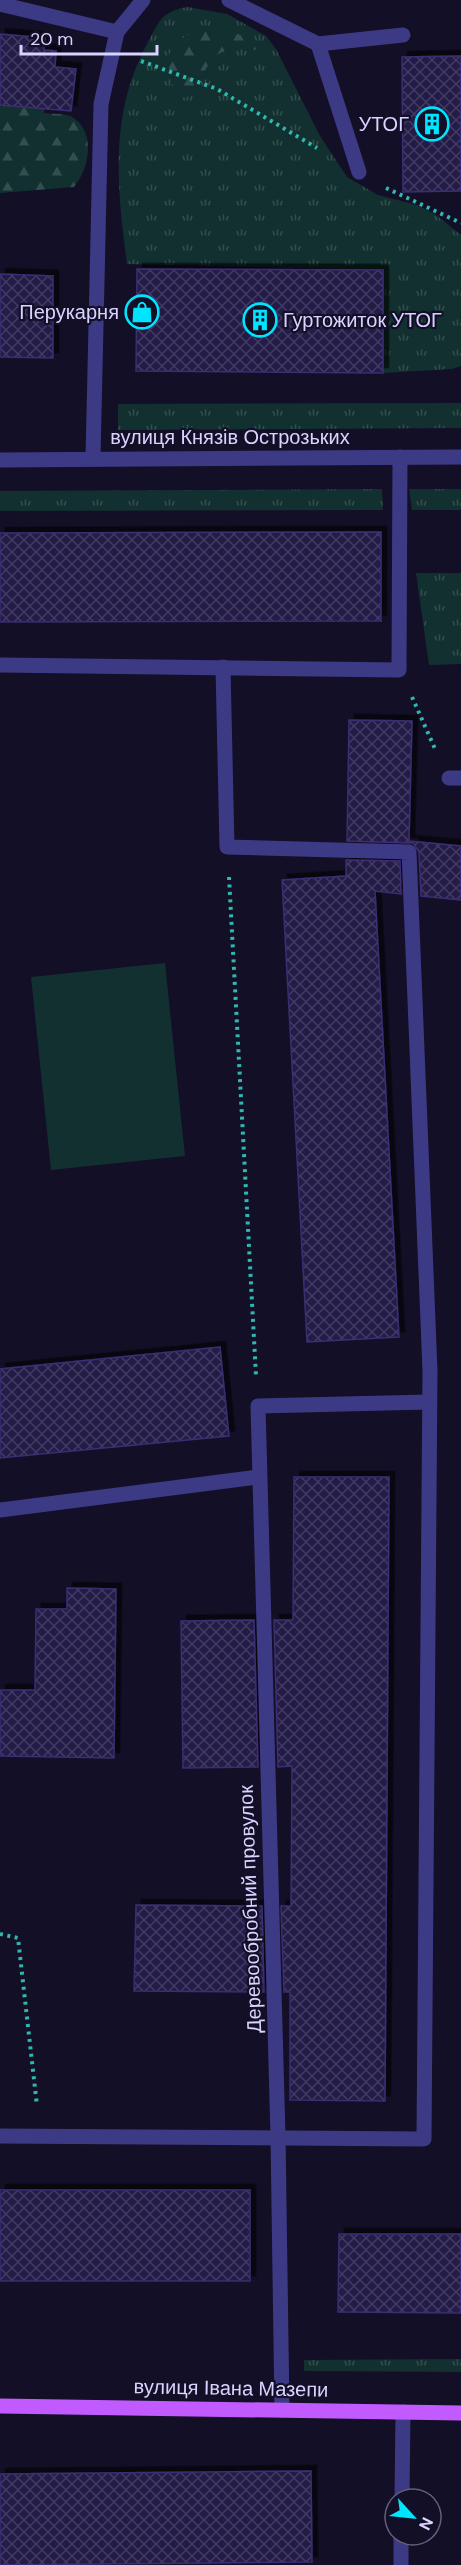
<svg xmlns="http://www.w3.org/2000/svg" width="461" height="2565" font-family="'DM Sans',sans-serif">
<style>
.grass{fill:url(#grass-tufts)}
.forest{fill:url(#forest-firs)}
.pitch{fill:#12302f}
.building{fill:url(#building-cross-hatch);stroke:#3b2d73;stroke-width:1.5;filter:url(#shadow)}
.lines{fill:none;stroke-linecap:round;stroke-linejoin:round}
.path{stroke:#2fb8b0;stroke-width:4;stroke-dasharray:3 4.5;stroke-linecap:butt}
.minor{stroke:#3d3a85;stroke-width:15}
.major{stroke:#c25bff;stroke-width:15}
.labels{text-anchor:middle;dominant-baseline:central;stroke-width:4.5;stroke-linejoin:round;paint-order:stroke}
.poi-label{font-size:20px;fill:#d9d4ff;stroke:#130f26;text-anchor:end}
.street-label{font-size:20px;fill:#d9d4ff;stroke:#130f26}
</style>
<defs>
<pattern id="grass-tufts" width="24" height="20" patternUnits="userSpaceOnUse" patternTransform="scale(1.5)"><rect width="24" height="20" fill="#12302f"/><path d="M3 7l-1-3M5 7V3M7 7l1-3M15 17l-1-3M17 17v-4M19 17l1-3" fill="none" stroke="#344d4e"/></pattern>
<pattern id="forest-firs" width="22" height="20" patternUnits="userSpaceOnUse" patternTransform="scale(1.5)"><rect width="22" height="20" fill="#12302f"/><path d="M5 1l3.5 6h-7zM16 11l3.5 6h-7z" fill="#344d4e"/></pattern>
<pattern id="building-cross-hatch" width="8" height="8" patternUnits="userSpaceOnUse" patternTransform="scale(1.5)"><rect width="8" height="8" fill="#241b47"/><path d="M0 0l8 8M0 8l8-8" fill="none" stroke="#433b63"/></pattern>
<filter id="shadow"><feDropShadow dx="5.5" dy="-5.5" stdDeviation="0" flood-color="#0009"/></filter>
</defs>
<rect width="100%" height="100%" fill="#130f26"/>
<g class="grass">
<path d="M 188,7 L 227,14 L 266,36 L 276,49 L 320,136 L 347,177 L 378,195 L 417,205 L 435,214 L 461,235 L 461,366 L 452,369 L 383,373 L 383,270 L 127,264 C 117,188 109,114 147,44 C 159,22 161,11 188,7 Z"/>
<path d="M 461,403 L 461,428 L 118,430 L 118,404 Z"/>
<path d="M 382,489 L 383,510 L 0,511 L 0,491 Z"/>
<path d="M 409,489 L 461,489 L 461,510 L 412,510 Z"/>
<path d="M 416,573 L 461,573 L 461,664 L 429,665 Z"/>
<path d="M 461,2359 L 461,2372 L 304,2371 L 304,2360 Z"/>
</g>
<g class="forest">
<path d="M 222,29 L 256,40 L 258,45 L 255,50 C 208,45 211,62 193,96 L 179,98 L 171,81 L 167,58 C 182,31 192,32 222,29 Z"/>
<path d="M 46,85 L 44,113 C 52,114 65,113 72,117 C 97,132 89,169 74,187 L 0,193 L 0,105 L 5,106 Z"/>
</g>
<path class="pitch" d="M 165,963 L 185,1156 L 51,1170 L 31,977 Z"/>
<g class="building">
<path d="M 0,34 L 45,38 L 44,50 L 56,51 L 55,67 L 76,69 L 71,111 L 0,105 Z"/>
<path d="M 461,56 L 461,191 L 403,192 L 402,57 Z"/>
<path d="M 137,269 L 383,270 L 383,373 L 136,371 Z"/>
<path d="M 0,274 L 53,276 L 53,358 L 0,357 Z"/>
<path d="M 381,532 L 381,621 L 0,622 L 0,533 Z"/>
<path d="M 349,720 L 412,721 L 409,841 L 461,846 L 461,900 L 421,896 L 419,852 L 413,843 L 347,841 Z"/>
<path d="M 346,860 L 400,861 L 401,894 L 375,891 L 399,1337 L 307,1342 L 282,880 L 346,876 Z"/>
<path d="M 220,1347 L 229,1436 L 0,1458 L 0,1369 Z"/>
<path d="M 294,1477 L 389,1477 L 385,2101 L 290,2100 L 290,1992 L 284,1992 L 281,1906 L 291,1906 L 292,1766 L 278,1767 L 274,1620 L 293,1620 Z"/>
<path d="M 67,1588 L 116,1589 L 114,1758 L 0,1756 L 0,1690 L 35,1690 L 36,1609 L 67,1609 Z"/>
<path d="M 254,1620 L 258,1767 L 183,1768 L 181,1621 Z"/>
<path d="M 136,1905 L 262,1906 L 264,1992 L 134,1991 Z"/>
<rect x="0" y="2190" width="250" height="91"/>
<path d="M 339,2234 L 461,2234 L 461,2313 L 338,2312 Z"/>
<path d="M 311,2471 L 312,2562 L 0,2565 L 0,2474 Z"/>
</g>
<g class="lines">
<g class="path">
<path d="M 141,61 L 217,89 L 317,148"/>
<path d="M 386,188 L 461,223"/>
<path d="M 412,697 L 436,751"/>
<path d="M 229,877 L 256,1376"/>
<path d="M 0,1934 L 18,1938 L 37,2106"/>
</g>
<g class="minor">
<path d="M 229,0 L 318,44 L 403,35"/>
<path d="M 0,4 L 117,32"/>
<path d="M 318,44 L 359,172"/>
<path d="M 93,458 L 101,104 L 117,32 L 143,0"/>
<path d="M 0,460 L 461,457"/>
<path d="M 0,665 L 399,670 L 400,457"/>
<path d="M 449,778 L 461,778"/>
<path d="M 0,1510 L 258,1477"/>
<path d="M 0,2136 L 424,2139 L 430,1371 L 409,852 L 227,847 L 223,667"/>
<path d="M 282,2410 L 278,2136 L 258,1406 L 429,1402"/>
<path d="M 402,2499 L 403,2412"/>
<path d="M 401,2565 L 401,2535"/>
</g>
<path class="major" d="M 0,2406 L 461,2413"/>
</g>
<defs>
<g id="building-ring" transform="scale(1.725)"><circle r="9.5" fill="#130f26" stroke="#00e5ff" stroke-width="1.5"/><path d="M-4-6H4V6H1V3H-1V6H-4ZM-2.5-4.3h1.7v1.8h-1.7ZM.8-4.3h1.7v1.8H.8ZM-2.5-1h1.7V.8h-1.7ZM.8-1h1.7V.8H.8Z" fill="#00e5ff"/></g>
<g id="shop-ring" transform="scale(1.725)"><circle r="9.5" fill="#130f26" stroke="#00e5ff" stroke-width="1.5"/><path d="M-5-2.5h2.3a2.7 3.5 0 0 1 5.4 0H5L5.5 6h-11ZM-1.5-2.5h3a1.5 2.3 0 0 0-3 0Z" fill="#00e5ff"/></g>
</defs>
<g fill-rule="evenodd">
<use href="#building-ring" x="432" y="124"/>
<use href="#shop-ring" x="142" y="312"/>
<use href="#building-ring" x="260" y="320"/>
</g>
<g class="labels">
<g class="poi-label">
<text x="409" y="124">УТОГ</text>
<text x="119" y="312">Перукарня</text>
<text x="283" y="320" text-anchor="start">Гуртожиток УТОГ</text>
</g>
<g class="street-label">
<text x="230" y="437">вулиця Князів Острозьких</text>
<text transform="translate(250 1909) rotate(-92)">Деревообробний провулок</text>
<text transform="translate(231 2388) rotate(1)">вулиця Івана Мазепи</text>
</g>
</g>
<g transform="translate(413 2517) rotate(117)"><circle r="28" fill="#130f26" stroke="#625e7d" stroke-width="1.5"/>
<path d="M0-4.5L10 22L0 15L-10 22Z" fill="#00e5ff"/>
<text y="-9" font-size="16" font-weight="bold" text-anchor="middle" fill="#d9d4ff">N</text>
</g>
<path d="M21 45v9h136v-9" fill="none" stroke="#d9d4ff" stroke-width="3"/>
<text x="30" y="45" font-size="18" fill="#d9d4ff" stroke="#130f26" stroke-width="4.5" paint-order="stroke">20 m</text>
</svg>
